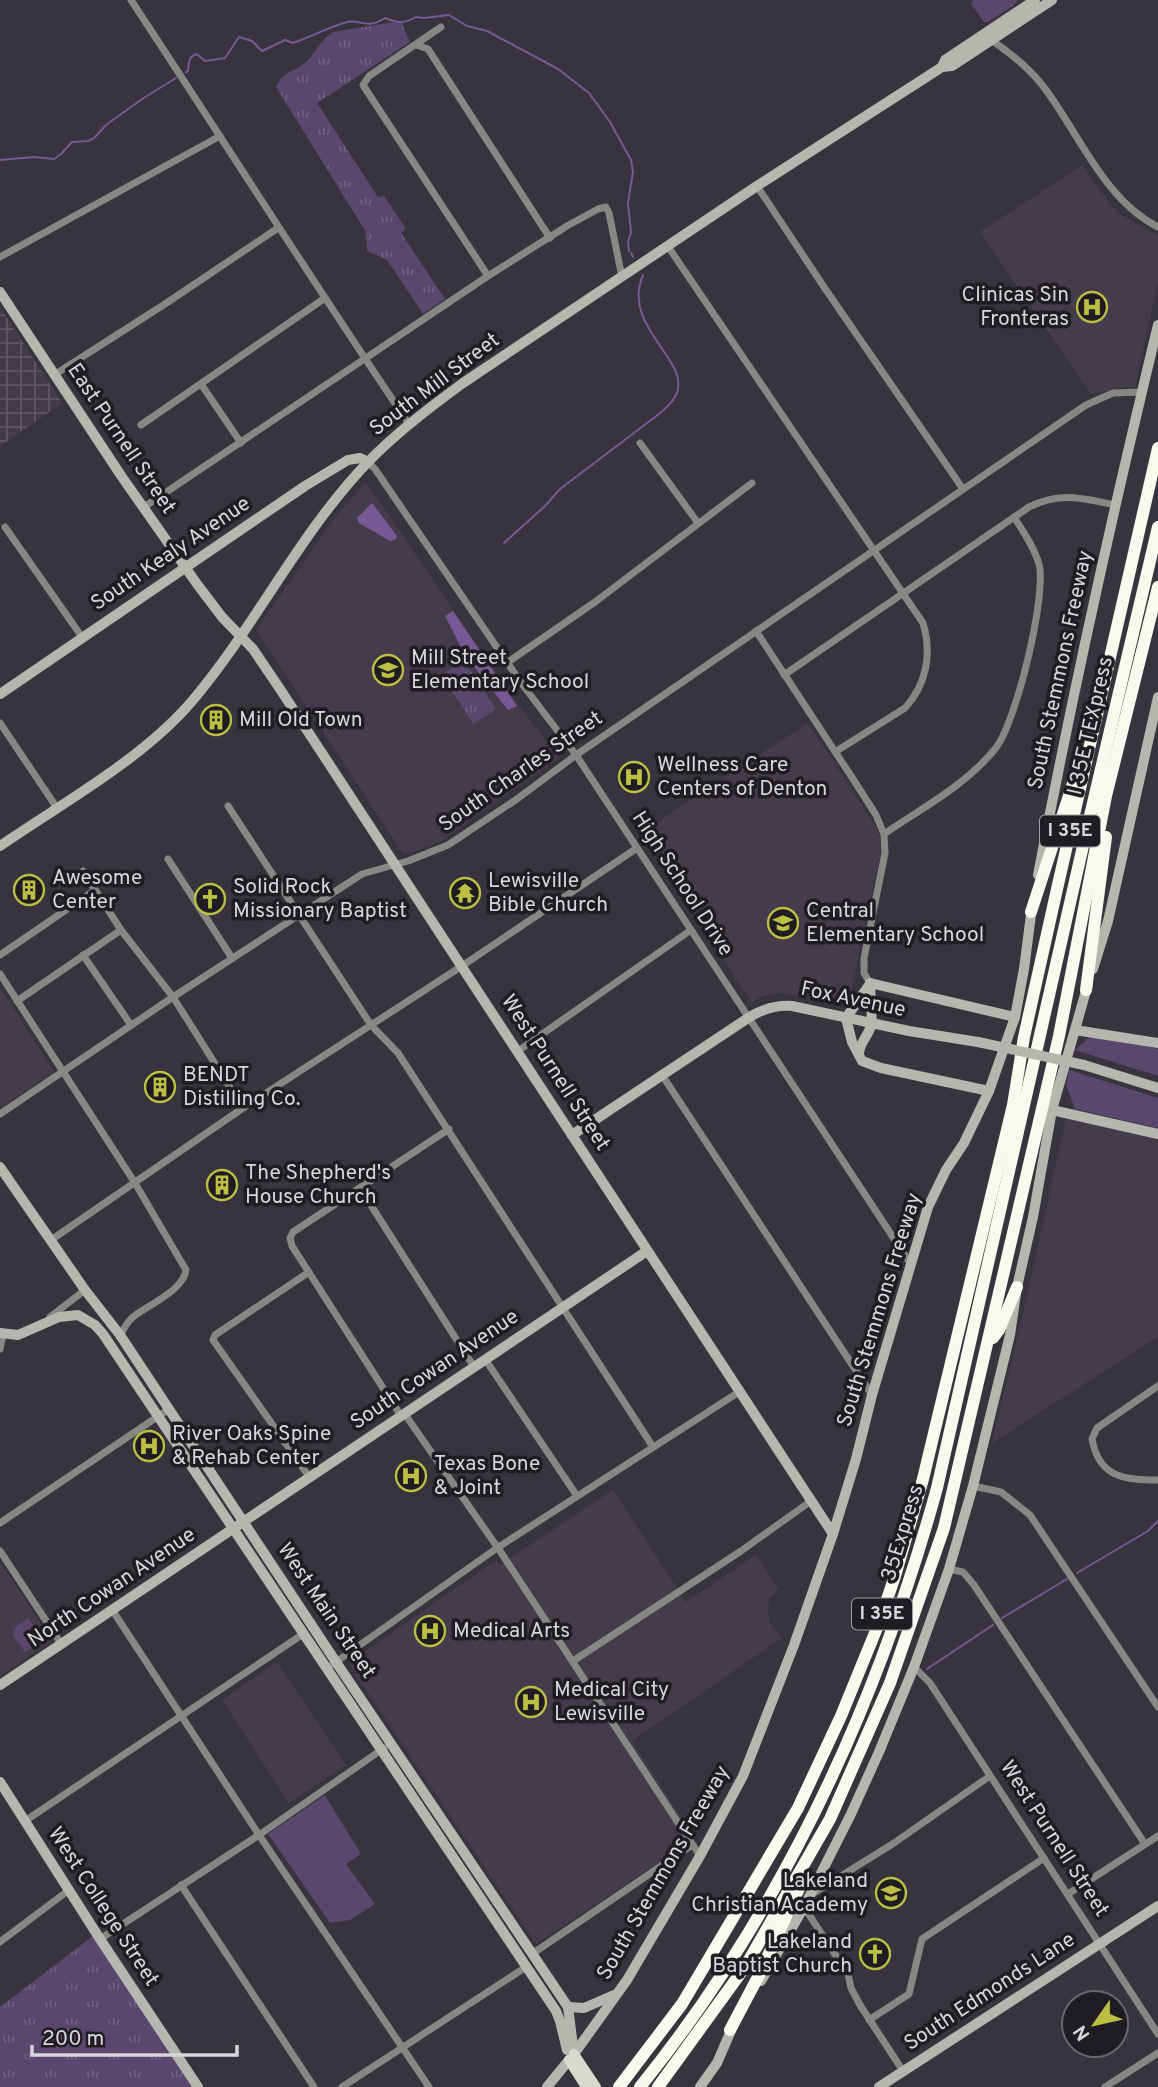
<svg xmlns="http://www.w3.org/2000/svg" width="1158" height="2087" font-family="Overpass,sans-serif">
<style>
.built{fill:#433c4b}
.industrial{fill:url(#industrial-grid)}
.green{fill:#5a476d}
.park{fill:url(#park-tufts)}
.water{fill:#785996}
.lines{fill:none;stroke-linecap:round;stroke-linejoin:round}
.stream{stroke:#785996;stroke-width:2}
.street{stroke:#878883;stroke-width:7}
.secondary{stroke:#b5b6ae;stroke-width:10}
.primary{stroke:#d9dacf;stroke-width:10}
.highway{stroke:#f9faee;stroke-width:12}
.secondary-bridge{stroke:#b5b6ae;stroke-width:10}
.labels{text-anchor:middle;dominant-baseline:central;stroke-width:7;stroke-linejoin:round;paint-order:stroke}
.shield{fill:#1f1d21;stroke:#a09ea3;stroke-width:2}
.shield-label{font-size:19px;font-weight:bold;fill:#d8d5db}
.poi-label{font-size:21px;fill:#d8d5db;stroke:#1f1d21;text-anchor:start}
.street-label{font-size:21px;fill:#d8d5db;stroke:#1f1d21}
</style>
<defs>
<pattern id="industrial-grid" width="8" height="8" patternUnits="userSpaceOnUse" patternTransform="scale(1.75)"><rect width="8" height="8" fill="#433c4b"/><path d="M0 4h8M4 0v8" fill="none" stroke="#5d5764"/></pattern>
<pattern id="park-tufts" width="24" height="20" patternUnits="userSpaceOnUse" patternTransform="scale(1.75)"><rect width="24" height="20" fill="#5a476d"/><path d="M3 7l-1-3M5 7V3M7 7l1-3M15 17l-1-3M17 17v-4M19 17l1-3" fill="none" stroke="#716181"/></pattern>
</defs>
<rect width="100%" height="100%" fill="#38343d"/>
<g class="built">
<path d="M 1082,165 L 1110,204 L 1120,214 L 1158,236 L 1158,283 L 1135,387 L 1121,388 L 1091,394 L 980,232 Z"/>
<path d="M 366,482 L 521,709 L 560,757 L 440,842 L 404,855 L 256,630 L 336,516 Z"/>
<path d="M 808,723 L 877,828 L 880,839 L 881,854 L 850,995 L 835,1004 L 782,993 L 763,996 L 751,1002 L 642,832 Z"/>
<path d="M 0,987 L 54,1072 L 0,1108 Z"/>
<path d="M 1066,1118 L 1158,1137 L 1158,1337 L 992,1443 L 1025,1305 Z"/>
<path d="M 613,1490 L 686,1602 L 756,1555 L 779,1589 L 769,1599 L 768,1612 L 770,1623 L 782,1638 L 632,1741 L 695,1839 L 536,1944 L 348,1663 L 496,1560 L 500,1565 Z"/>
<path d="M 0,1562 L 52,1641 L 0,1676 Z"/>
<path d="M 277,1662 L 346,1765 L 289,1803 L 222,1700 Z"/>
</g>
<path class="industrial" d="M 0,307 L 62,403 L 0,446 Z"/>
<g class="green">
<path d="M 973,0 L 1018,0 L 1013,6 L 988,22 L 984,22 L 971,4 Z"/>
<path d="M 1093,1034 L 1158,1049 L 1158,1076 L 1075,1050 Z"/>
<path d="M 1069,1070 L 1158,1098 L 1158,1128 L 1075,1109 L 1066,1085 Z"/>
<path d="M 325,1795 L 361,1854 L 346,1864 L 375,1904 L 350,1920 L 330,1923 L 268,1834 Z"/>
</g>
<g class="park">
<path d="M 401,21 L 410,42 L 317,103 L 378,197 L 384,196 L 406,229 L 401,233 L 445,299 L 423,314 L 387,260 L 367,251 L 366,232 L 276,87 C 284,69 293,74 306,62 C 317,52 318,42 333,32 Z"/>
<path d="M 464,661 L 496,709 L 473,724 L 445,680 L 447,678 L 444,673 Z"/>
<path d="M 28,1618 L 38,1632 L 35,1645 L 25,1652 L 13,1635 L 14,1628 Z"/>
<path d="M 93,1936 L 194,2087 L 0,2087 L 0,2007 Z"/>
</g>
<g class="water">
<path d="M 372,503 L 397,536 L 396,539 L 390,541 L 359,523 L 357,518 Z"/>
<path d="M 453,611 L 517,706 L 508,710 L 465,655 L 445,616 Z"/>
</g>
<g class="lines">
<g class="stream">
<path d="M 186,72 L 188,71 C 189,62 188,57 197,54 L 205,61 L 225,58 L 239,37 L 252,41 L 262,51 L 285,40 L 293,43 C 311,37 329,27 347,22 C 361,19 366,30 385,18 C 398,23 404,24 416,17 L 424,18 L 449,15 L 467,26 L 487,31 L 558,69 L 589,93 L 610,122 L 631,160 L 633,172 L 628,203 L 631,232 L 628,242 L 629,251"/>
<path d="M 0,160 L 34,157 L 54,159 L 61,154 L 72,142 L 88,141 L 94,138 L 106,125 L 142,99 L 176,78"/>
<path d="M 631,253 L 633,257"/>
<path d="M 504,543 L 545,506 L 560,489 L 659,414 C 666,408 673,402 677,393 C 689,358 621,327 643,275"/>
<path d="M 1077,1573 L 1148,1531 L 1158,1521"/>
<path d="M 1002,1618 L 1067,1579"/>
<path d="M 927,1669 L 993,1625"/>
</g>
<g class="street">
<path d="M 131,0 C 224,141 314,284 409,424"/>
<path d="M 441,27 L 369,76 L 363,85 L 488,276"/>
<path d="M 991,40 C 1009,52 1029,68 1043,86 C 1079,133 1104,200 1158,227"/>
<path d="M 417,45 L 428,49 L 550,238"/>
<path d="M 757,186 L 826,290 L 963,489"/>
<path d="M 667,245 L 923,623 C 932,653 927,684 905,708 L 835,752"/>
<path d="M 0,257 L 220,136"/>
<path d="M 54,375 L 165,304 L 278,228"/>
<path d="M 201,384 L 241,443"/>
<path d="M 141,425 L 325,298"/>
<path d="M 640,443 L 698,523"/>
<path d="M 368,462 L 375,469 L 522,684 L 576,755 L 910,1263"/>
<path d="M 144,507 L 488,276 L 567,226 L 598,209 L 606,207 L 609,213 L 622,277"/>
<path d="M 5,527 L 82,637"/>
<path d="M 756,631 L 855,782 L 876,815 L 884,834 L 885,853 L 864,958 L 864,973 L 870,983"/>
<path d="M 508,662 L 595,602 L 752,483"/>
<path d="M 784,675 L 1029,507 C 1063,491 1082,499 1117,505"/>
<path d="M 0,723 L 57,808"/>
<path d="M 228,806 L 371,1025 L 398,1053 L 653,1447"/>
<path d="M 884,834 C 922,808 966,785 995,749 C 1016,724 1047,595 1039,564 C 1034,547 1023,531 1014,517"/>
<path d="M 168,859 L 232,958"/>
<path d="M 83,871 L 121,930 L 173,997 L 243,1108"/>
<path d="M 0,955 L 95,890"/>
<path d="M 83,955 L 131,1025"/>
<path d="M 0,974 L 135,1183 L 186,1270 C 184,1290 148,1305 133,1317 C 127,1322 124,1329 120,1335"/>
<path d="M 17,1001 L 121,930"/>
<path d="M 518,1051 L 691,930"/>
<path d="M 662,1075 L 872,1395"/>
<path d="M 0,1114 L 173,997 L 362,874 L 408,861 L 448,845 L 517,799 L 576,755 L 1086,405 L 1113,393 L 1142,392"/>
<path d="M 360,1188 L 474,1367"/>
<path d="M 51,1240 L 243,1108 L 462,966 L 637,848"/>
<path d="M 309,1272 L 215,1335 L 213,1340 L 310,1478"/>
<path d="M 50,1317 L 85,1290"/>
<path d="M 0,1349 L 3,1334"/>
<path d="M 485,1359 L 577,1496"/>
<path d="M 1158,1386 L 1097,1428 L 1092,1439 C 1099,1478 1125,1480 1158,1480"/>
<path d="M 404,1413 L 500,1551 L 700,1856"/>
<path d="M 401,1416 L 292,1246 L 290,1238 L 293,1232 L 449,1129"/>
<path d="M 973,1486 L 1001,1492 L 1030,1515 L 1158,1707"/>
<path d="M 0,1523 L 169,1409"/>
<path d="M 0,1551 L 62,1645"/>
<path d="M 949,1569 L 963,1572 L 974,1585 L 1145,1844"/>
<path d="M 113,1611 L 259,1835 L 429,2087"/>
<path d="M 573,1661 L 741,1551 L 811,1501"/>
<path d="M 914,1667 L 930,1683 L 1158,2034"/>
<path d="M 326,1669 L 497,1548 L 739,1392"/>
<path d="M 25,1821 L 303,1634"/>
<path d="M 181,1885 L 314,2087"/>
<path d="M 1068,1894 L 1158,1836"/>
<path d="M 809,1896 L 894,1843 L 990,1776"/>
<path d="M 804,1907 L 848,1974 L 851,1988 L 860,2005 L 903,2071"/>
<path d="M 100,1939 L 259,1835 L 384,1748"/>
<path d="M 0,1942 L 69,1890"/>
<path d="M 532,1954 L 692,1845"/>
<path d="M 869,2020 L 909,1994 L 922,1939 L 1044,1858"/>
<path d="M 342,2087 L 526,1967"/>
<path d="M 1105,2087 L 1158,2053"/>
</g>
<g class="secondary">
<path d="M 942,67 L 945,60 L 1035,0"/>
<path d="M 0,292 L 122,477 L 197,584 L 222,617 L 253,649 L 280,689 L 833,1534"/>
<path d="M 0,694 L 305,486 L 348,460 L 360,458 L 368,462"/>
<path d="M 0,846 C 64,802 143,759 193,700 C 257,624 300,532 369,461 C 397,432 430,407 463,383 L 757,186 L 942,67 L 952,66 L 1052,0"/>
<path d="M 1038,875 C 1073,690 1114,507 1158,325"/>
<path d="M 1093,969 L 1108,921 L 1158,697"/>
<path d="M 870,983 L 1015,1017"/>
<path d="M 846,1018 L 852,1042 L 862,1061 L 881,1068 L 989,1091"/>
<path d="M 846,1018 L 870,984"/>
<path d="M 1075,1030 L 1158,1043"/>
<path d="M 859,1053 C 860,1042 868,1036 871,1026 C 873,1021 870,991 870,983"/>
<path d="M 1084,1065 L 1158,1088"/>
<path d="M 1052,1110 L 1158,1134"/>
<path d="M 572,1135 L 748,1018 C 762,1009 775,1005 792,1006 L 909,1031 L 978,1042"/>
<path d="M 0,1167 L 85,1290 L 120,1335 L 336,1662 L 568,2007 L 574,2054"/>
<path d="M 0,1333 L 18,1335 L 59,1317 L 78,1315 L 95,1325 L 103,1334 L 556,2011 L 560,2021 L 567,2050"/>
<path d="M 0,1685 L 647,1251"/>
<path d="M 0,1782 L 100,1939 L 198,2087"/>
<path d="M 761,1981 L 804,1907 L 851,1814 L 879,1752 L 914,1667 L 949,1569 L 973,1486 L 1010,1335 L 1017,1287 L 1033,1217 L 1052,1110 L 1088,984"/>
<path d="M 568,2007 L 584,2008 L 614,1995"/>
<path d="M 547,2087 L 574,2054 L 627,1980 L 700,1856 L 743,1776 L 794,1645 L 833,1534 L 856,1459 L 872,1395 L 928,1207 L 946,1170 L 964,1143 L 989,1091 L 1015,1017 L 1024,969 L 1032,907"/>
<path d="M 700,2087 L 717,2063 L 733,2026"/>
<path d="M 879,2087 L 1158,1906"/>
</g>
<g class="primary">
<path d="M 574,2054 L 596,2087"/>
<path d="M 569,2060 L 586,2087"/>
</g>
<g class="highway">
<path d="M 1031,912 L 1077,771"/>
<path d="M 1086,990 L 1106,837"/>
<path d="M 993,1338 L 999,1330 L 1017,1287"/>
<path d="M 730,2030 L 759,1975 L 802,1882"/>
<path d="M 619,2087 L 682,2004 L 798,1808 L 841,1716 L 879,1623 L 895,1576 L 923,1479 L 1013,1105 L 1024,1037 L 1057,889 L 1158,448"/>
<path d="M 640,2087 C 782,1911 877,1705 937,1488 L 1088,824 L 1158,527"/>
<path d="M 658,2087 L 745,1967 L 830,1819 L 890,1683 L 944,1528 L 1059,1036 L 1106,796 L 1158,587"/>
</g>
<path class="secondary-bridge" d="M 978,1042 L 1084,1065"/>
</g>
<defs>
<g id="hospital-ring" transform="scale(1.575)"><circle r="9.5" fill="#1f1d21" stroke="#bcbf43" stroke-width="1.5"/><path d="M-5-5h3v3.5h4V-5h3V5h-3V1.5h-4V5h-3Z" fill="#bcbf43"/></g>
<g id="school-ring" transform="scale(1.575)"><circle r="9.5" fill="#1f1d21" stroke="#bcbf43" stroke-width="1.5"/><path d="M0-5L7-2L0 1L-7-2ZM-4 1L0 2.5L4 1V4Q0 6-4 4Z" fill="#bcbf43"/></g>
<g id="building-ring" transform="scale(1.575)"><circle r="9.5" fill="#1f1d21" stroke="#bcbf43" stroke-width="1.5"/><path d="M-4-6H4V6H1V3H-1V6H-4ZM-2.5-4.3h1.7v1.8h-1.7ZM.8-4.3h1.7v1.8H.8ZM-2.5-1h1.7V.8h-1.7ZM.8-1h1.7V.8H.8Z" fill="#bcbf43"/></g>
<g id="temple-ring" transform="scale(1.575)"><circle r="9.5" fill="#1f1d21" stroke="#bcbf43" stroke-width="1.5"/><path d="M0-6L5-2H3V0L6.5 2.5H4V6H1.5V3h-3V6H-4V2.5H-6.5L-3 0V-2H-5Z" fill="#bcbf43"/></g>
<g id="church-ring" transform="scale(1.575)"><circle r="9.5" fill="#1f1d21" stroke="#bcbf43" stroke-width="1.5"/><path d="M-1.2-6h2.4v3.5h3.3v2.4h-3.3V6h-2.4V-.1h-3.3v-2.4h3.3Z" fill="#bcbf43"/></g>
</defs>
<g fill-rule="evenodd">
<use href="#hospital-ring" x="1092" y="307"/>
<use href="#school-ring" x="388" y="670"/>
<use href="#building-ring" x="216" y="720"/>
<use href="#hospital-ring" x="634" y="777"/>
<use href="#building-ring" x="29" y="890"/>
<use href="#temple-ring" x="465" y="893"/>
<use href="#church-ring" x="210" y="899"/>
<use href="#school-ring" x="783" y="923"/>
<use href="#building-ring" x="160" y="1087"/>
<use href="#building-ring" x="222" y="1185"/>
<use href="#hospital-ring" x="149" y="1446"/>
<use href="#hospital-ring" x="411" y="1476"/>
<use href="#hospital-ring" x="430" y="1631"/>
<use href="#hospital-ring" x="531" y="1702"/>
<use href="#school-ring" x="891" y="1893"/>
<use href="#church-ring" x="875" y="1954"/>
</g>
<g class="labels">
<g class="shield">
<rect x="1040" y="815.5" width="60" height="31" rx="5"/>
<rect x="852" y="1598.5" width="60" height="31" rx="5"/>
</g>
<g class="shield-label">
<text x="1070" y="831">I 35E</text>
<text x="882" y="1614">I 35E</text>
</g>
<g class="poi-label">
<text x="1069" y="295" text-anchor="end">Clinicas Sin<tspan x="1069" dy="24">Fronteras</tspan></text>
<text x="411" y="658">Mill Street<tspan x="411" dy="24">Elementary School</tspan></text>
<text x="239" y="720">Mill Old Town</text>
<text x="657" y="765">Wellness Care<tspan x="657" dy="24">Centers of Denton</tspan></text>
<text x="52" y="878">Awesome<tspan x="52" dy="24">Center</tspan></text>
<text x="488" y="881">Lewisville<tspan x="488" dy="24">Bible Church</tspan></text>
<text x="233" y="887">Solid Rock<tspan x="233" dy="24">Missionary Baptist</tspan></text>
<text x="806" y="911">Central<tspan x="806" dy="24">Elementary School</tspan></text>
<text x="183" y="1075">BENDT<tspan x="183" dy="24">Distilling Co.</tspan></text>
<text x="245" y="1173">The Shepherd's<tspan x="245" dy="24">House Church</tspan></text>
<text x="172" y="1434">River Oaks Spine<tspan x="172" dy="24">&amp; Rehab Center</tspan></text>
<text x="434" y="1464">Texas Bone<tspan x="434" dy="24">&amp; Joint</tspan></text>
<text x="453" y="1631">Medical Arts</text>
<text x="554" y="1690">Medical City<tspan x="554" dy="24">Lewisville</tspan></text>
<text x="868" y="1881" text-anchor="end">Lakeland<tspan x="868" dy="24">Christian Academy</tspan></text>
<text x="852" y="1942" text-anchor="end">Lakeland<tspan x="852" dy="24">Baptist Church</tspan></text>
</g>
<g class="street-label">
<text transform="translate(435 385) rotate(-37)">South Mill Street</text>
<text transform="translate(121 439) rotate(56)">East Purnell Street</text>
<text transform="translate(171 554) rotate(-34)">South Kealy Avenue</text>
<text transform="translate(1061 670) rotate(-78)">South Stemmons Freeway</text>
<text transform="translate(1091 726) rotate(-77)">I 35E TEXpress</text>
<text transform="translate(521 772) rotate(-35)">South Charles Street</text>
<text transform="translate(682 884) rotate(57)">High School Drive</text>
<text transform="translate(853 1000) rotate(12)">Fox Avenue</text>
<text transform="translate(555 1073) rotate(57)">West Purnell Street</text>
<text transform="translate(880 1310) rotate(-73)">South Stemmons Freeway</text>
<text transform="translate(435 1370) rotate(-34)">South Cowan Avenue</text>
<text transform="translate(903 1533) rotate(-73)">35Express</text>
<text transform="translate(112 1588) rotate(-34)">North Cowan Avenue</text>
<text transform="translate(326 1611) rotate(56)">West Main Street</text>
<text transform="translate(1054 1839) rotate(57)">West Purnell Street</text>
<text transform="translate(664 1873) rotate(-60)">South Stemmons Freeway</text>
<text transform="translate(103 1907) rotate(57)">West College Street</text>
<text transform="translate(990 1992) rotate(-33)">South Edmonds Lane</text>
</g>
</g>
<g transform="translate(1095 2024) rotate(236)"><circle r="33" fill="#1f1d21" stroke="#69676b" stroke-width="2"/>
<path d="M0-5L12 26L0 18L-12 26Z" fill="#bcbf43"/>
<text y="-10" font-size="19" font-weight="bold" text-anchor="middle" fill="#d8d5db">N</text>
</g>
<path d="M32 2045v10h205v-10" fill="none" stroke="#d8d5db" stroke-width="3.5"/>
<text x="42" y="2045" font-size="21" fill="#d8d5db" stroke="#1f1d21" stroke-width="5" paint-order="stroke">200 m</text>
</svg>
